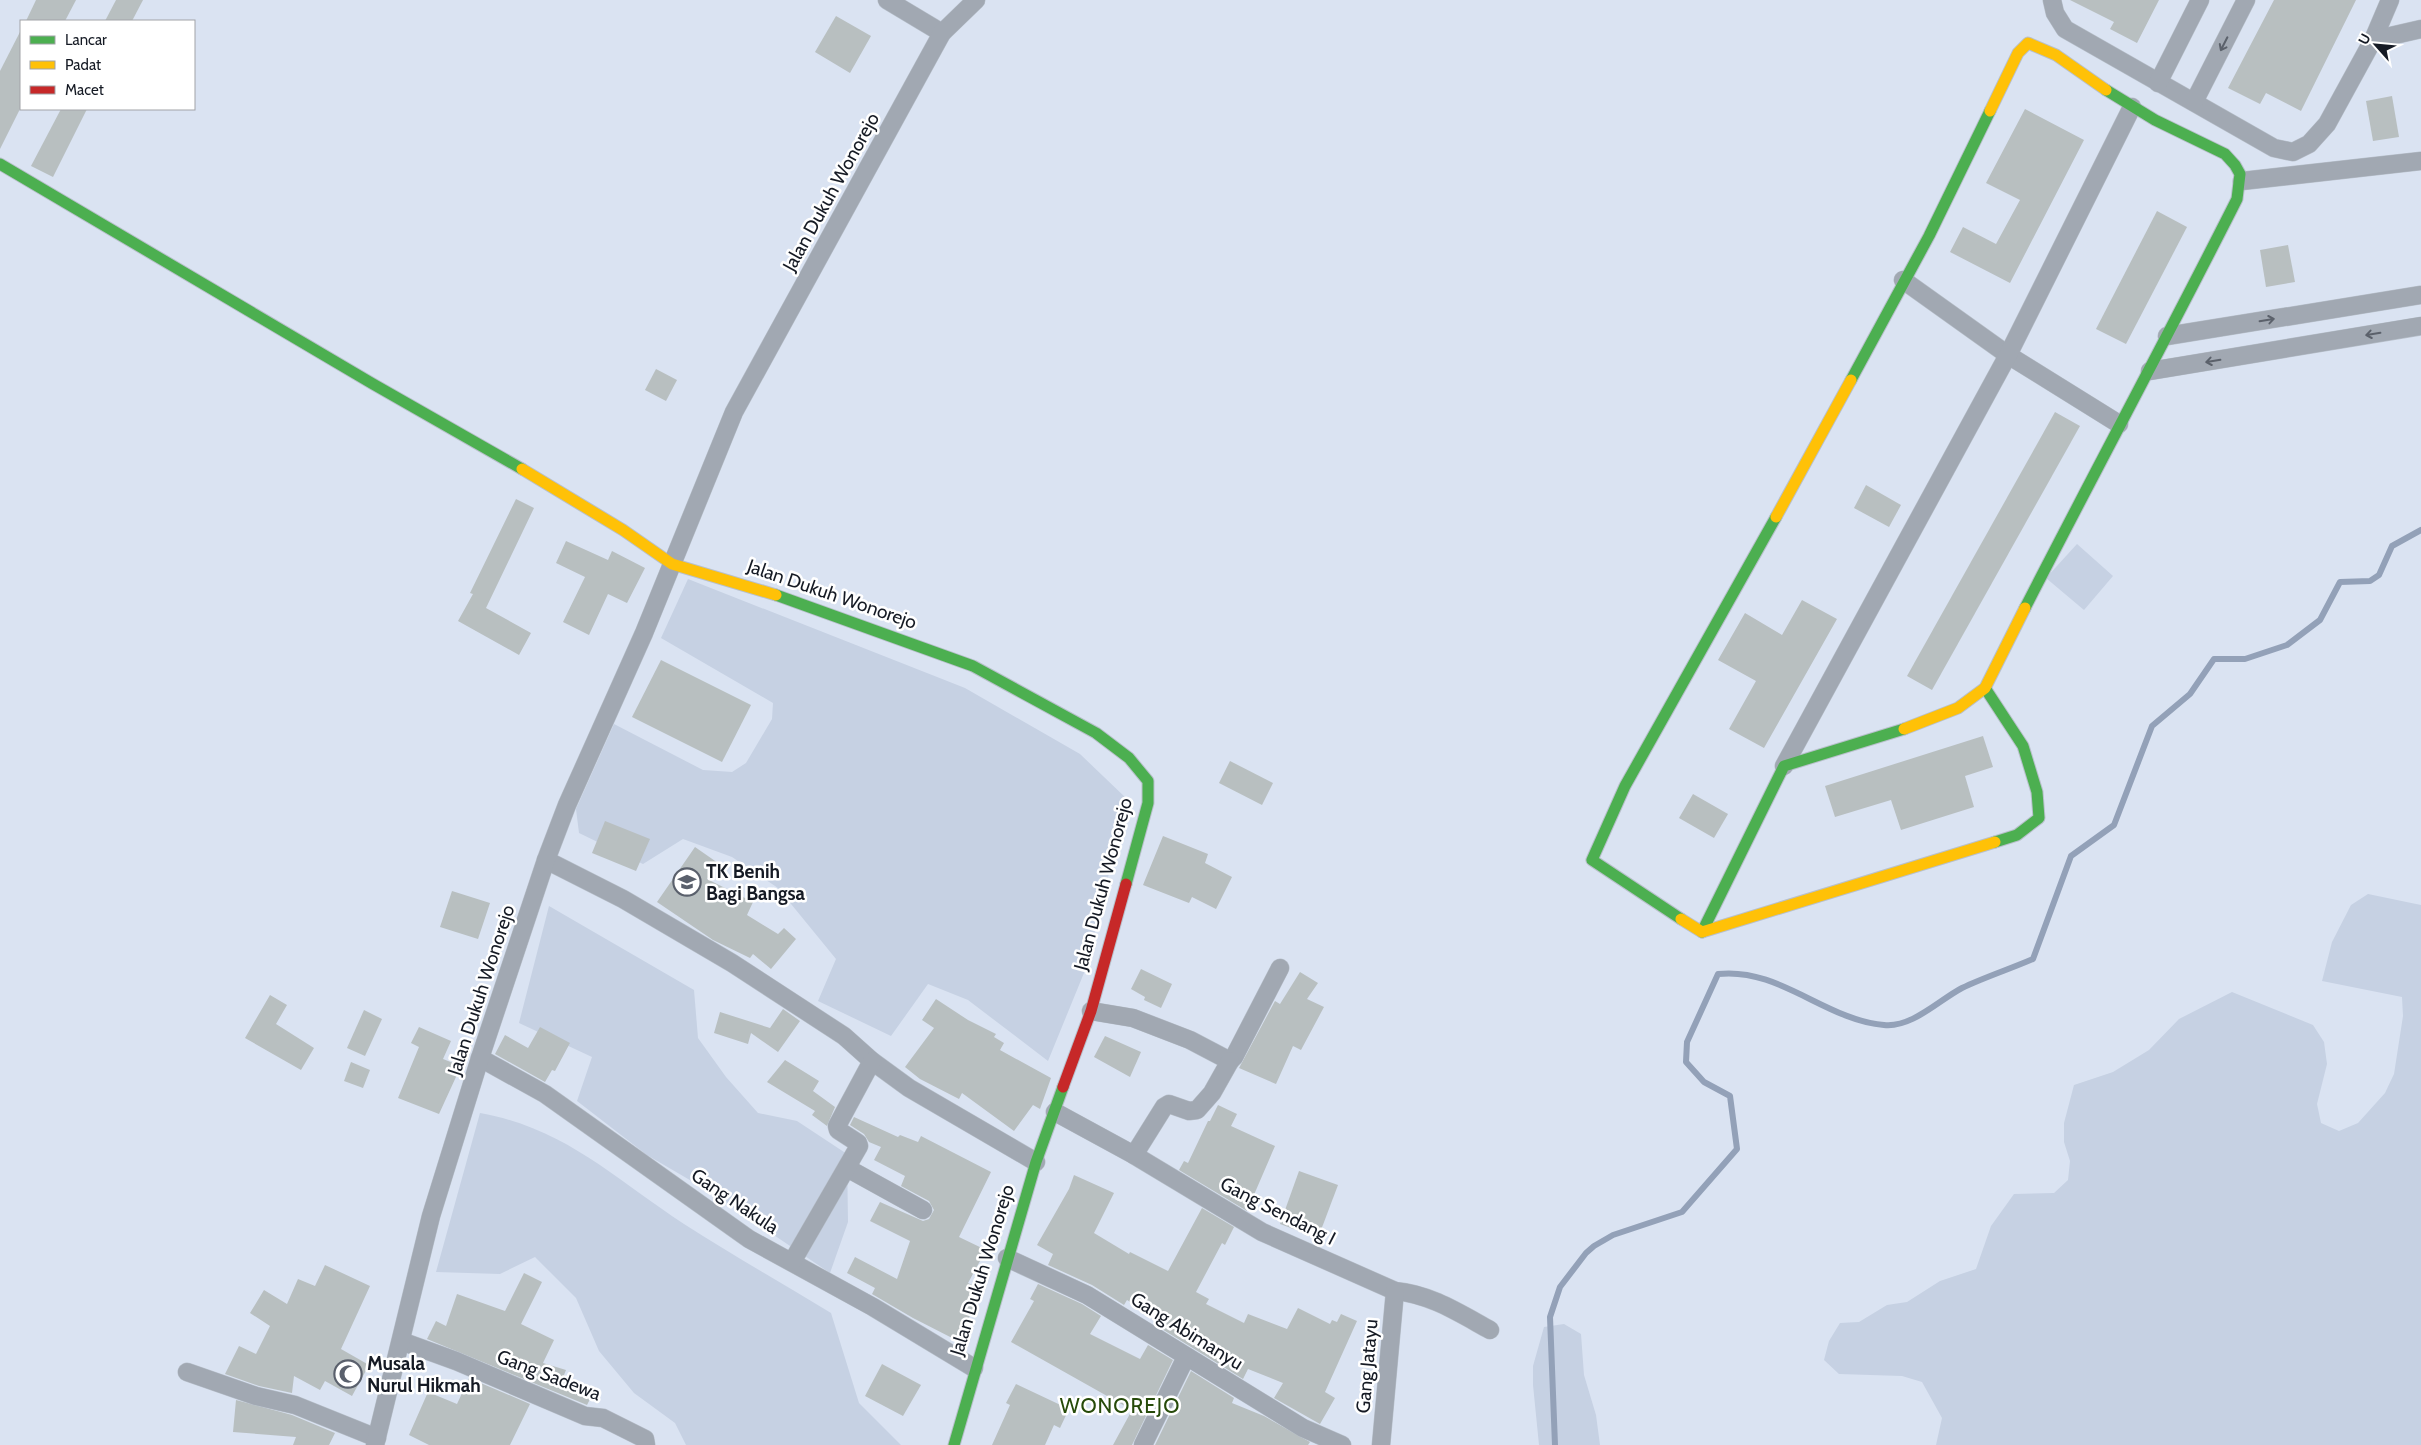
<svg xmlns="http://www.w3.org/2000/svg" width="2421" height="1445" font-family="Cabin,sans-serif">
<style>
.green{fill:#c6d1e3}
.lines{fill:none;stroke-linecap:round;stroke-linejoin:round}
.stream{stroke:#93a1b8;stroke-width:6}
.building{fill:#b8bfc0}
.street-casing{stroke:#b8c0cb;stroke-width:19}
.fast-casing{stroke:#b8c0cb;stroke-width:13}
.slow-casing{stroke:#b8c0cb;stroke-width:13}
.jam-casing{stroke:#b8c0cb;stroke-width:13}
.street{stroke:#a1a8b2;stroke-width:18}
.fast{stroke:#4caf50;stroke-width:11}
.slow{stroke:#ffc107;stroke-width:11}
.jam{stroke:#c62828;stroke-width:11}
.oneway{stroke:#5b616b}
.labels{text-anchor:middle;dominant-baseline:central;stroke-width:5;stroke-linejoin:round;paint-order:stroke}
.street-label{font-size:19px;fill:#151a24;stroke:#fff}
.poi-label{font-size:19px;font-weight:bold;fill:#151a24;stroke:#fff;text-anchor:start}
.quarter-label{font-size:21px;letter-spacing:1px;fill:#264a09;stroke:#fff}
</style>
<rect width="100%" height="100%" fill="#dae3f2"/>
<g class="green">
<path d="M 2077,544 L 2113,576 L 2084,610 L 2046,578 Z"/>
<path d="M 688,579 L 965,688 L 1080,754 L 1127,799 L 1086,968 L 1048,1061 L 968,1000 L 928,984 L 891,1036 L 818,1001 L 836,959 L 778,888 L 732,857 L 683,839 L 643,864 L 579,833 L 576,809 L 614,724 L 703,770 L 732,772 L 746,763 L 772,719 L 773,703 L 661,638 Z"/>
<path d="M 2368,894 L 2421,905 L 2421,1445 L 1936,1445 L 1942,1418 L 1922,1382 L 1902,1376 L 1839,1374 L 1824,1360 L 1829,1341 L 1840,1323 L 1859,1322 L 1887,1305 L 1907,1302 L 1940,1281 L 1976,1269 L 1991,1226 L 2014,1194 L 2054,1193 L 2068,1180 L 2070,1161 L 2064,1142 L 2064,1123 L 2074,1085 L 2113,1072 L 2149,1050 L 2179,1019 L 2232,992 L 2313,1025 L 2324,1042 L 2327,1064 L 2317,1104 L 2321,1123 L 2339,1131 L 2358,1123 L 2385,1093 L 2394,1074 L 2403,1016 L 2402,997 L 2322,981 L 2332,942 L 2351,905 Z"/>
<path d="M 549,906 L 694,990 L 698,1038 L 726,1077 L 758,1113 L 797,1121 L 847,1154 L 848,1222 L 830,1273 L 712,1193 L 647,1155 L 577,1101 L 592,1057 L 519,1023 Z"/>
<path d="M 480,1113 C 565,1128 615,1179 684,1224 C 732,1255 782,1283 831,1313 L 859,1403 L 901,1445 L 686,1445 L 675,1423 L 634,1393 L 599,1351 L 576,1298 L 535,1257 L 500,1274 L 436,1272 Z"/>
<path d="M 1564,1324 L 1581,1334 L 1584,1375 L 1596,1415 L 1600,1445 L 1539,1445 L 1533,1385 L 1533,1366 L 1544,1327 Z"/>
</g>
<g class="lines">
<path class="stream" d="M 1555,1445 L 1550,1317 L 1560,1287 L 1586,1253 L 1594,1246 L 1613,1235 L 1682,1212 L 1737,1149 L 1730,1096 L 1704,1082 L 1686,1062 L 1687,1042 L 1718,974 C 1779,967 1825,1020 1884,1025 C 1912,1028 1939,1000 1962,988 C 1985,977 2010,969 2033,959 L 2071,856 L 2114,825 L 2152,726 L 2190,694 L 2214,659 L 2245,659 L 2287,645 L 2320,620 L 2340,582 L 2370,581 L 2379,575 L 2392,546 L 2421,530"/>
</g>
<g class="building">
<path d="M 36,0 L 76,0 L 65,21 L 26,21 Z"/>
<path d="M 116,0 L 143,0 L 132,21 L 105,21 Z"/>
<path d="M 2070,0 L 2159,0 L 2137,43 L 2110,29 L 2114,22 Z"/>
<path d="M 2274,0 L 2356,0 L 2301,111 L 2266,93 L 2260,104 L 2228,88 Z"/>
<path d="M 836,16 L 871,36 L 850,73 L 815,52 Z"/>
<path d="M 21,30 L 21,107 L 0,149 L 0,71 Z"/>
<path d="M 2392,96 L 2399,137 L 2373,141 L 2366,101 Z"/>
<path d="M 61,109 L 87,109 L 53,177 L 31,166 Z"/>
<path d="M 2025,109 L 2084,140 L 2010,283 L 1950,252 L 1963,227 L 1996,244 L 2020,200 L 1986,183 Z"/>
<path d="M 2157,211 L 2187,227 L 2126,344 L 2096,329 Z"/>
<path d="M 2288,245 L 2295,282 L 2266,287 L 2260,250 Z"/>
<path d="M 656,369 L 677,380 L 666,401 L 645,390 Z"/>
<path d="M 2055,412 L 2080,426 L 1932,690 L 1907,676 Z"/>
<path d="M 1866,485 L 1901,505 L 1889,527 L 1854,508 Z"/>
<path d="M 516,499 L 534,508 L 486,608 L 531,633 L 519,655 L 458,621 L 473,594 L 470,593 Z"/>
<path d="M 566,541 L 608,560 L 612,551 L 645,568 L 627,603 L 608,594 L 589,635 L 563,622 L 585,577 L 556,563 Z"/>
<path d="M 1802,600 L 1837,619 L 1764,748 L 1729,729 L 1756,681 L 1718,660 L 1745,613 L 1782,635 Z"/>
<path d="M 661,660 L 751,705 L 722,762 L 632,717 Z"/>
<path d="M 1983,736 L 1993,767 L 1965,776 L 1974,807 L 1901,830 L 1891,800 L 1835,817 L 1825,786 Z"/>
<path d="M 1230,761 L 1273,783 L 1262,805 L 1219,783 Z"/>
<path d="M 1693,794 L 1728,814 L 1714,838 L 1679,818 Z"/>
<path d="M 605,821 L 650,839 L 636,871 L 592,853 Z"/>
<path d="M 1163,836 L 1208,854 L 1205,863 L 1232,877 L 1216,909 L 1192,897 L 1189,903 L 1143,885 Z"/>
<path d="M 695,847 L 718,863 L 707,879 L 753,902 L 747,915 L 778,934 L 784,928 L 796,939 L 771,969 L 753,954 L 750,958 L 713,940 L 657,902 Z"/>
<path d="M 452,891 L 490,903 L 478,939 L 440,927 Z"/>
<path d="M 1141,969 L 1172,984 L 1161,1008 L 1144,1000 L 1145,997 L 1131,989 Z"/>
<path d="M 1300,972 L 1318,983 L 1307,999 L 1324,1007 L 1301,1050 L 1293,1046 L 1276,1084 L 1239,1068 L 1275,1001 L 1280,1004 Z"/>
<path d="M 270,995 L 287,1005 L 276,1024 L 314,1048 L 301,1070 L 245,1038 Z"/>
<path d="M 936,999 L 968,1020 L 996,1034 L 994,1037 L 1004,1043 L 1000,1050 L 1051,1078 L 1040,1109 L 1033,1105 L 1014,1131 L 962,1093 L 959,1099 L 920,1079 L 905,1067 L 934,1028 L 922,1020 Z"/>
<path d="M 783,1009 L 800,1021 L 778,1052 L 751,1033 L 748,1044 L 714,1033 L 720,1012 L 770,1028 Z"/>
<path d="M 364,1010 L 382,1019 L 365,1056 L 347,1048 Z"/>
<path d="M 419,1027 L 451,1041 L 443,1059 L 461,1066 L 439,1114 L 398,1098 L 419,1047 L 411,1043 Z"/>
<path d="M 540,1027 L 570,1043 L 555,1071 L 552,1070 L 545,1082 L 495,1054 L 505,1035 L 528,1048 Z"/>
<path d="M 1105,1036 L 1141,1052 L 1130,1077 L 1094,1057 Z"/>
<path d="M 785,1060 L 819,1081 L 813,1091 L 835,1107 L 827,1126 L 812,1115 L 815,1111 L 767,1082 Z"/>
<path d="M 351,1062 L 370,1070 L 363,1088 L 344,1081 Z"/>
<path d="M 1218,1105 L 1237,1114 L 1231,1126 L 1275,1146 L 1247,1211 L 1179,1170 L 1184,1161 L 1188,1163 L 1208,1121 L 1210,1121 Z"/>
<path d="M 854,1117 L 898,1137 L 900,1135 L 918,1142 L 921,1136 L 991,1172 L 959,1237 L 986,1250 L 968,1283 L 982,1290 L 958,1341 L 913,1318 L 872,1294 L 875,1288 L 847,1273 L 855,1257 L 897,1279 L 910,1241 L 870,1221 L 880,1202 L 923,1221 L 929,1219 L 934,1210 L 929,1201 L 901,1186 L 905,1176 L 874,1160 L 881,1147 L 869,1142 L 864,1134 L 850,1125 Z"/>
<path d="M 1299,1171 L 1338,1185 L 1318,1238 L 1280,1224 Z"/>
<path d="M 1074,1175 L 1114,1193 L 1094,1233 L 1129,1254 L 1130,1252 L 1168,1271 L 1202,1208 L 1234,1227 L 1225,1245 L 1222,1243 L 1196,1292 L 1209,1299 L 1206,1304 L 1244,1323 L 1248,1314 L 1287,1329 L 1298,1308 L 1330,1324 L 1332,1320 L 1337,1322 L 1341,1314 L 1357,1321 L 1325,1392 L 1335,1398 L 1320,1424 L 1274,1398 L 1283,1383 L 1248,1369 L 1243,1379 L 1157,1326 L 1159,1323 L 1155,1321 L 1156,1318 L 1127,1300 L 1124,1305 L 1092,1285 L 1048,1265 L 1053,1254 L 1037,1245 L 1069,1189 Z"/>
<path d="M 325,1265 L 370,1286 L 341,1349 L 369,1365 L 352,1396 L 325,1381 L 320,1390 L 294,1376 L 292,1393 L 259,1386 L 225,1374 L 239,1346 L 256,1354 L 270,1326 L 250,1313 L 264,1290 L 287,1304 L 298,1279 L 315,1286 Z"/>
<path d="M 524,1273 L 542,1282 L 521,1324 L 554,1340 L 543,1363 L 566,1370 L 564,1375 L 594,1391 L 587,1405 L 427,1339 L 436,1321 L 446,1326 L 457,1294 L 505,1311 Z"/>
<path d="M 1038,1284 L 1082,1304 L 1101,1316 L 1090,1334 L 1140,1359 L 1148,1345 L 1173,1360 L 1132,1445 L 1113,1445 L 1132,1410 L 1011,1342 L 1034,1301 L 1030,1299 Z"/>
<path d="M 882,1364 L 921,1385 L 903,1416 L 865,1396 Z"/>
<path d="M 1191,1371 L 1234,1398 L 1232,1403 L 1264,1416 L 1310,1442 L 1308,1445 L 1155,1445 Z"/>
<path d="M 469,1378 L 530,1404 L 510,1445 L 429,1445 L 409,1435 L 428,1392 L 457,1404 Z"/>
<path d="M 1016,1384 L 1069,1409 L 1060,1428 L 1054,1425 L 1045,1445 L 992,1445 L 1010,1405 L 1006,1403 Z"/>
<path d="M 236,1400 L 292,1415 L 335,1433 L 329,1445 L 293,1445 L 296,1437 L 233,1432 Z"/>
</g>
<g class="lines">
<g class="street-casing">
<g id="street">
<path d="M 887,0 L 942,33"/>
<path d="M 2052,0 L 2055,13 L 2065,29 L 2274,148 L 2293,152 L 2309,144 L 2327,124 L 2373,40 L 2390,0"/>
<path d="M 2373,40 L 2421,29"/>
<path d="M 2158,83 L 2200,0"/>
<path d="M 2194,102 L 2246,0"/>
<path d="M 2242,181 L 2421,161"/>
<path d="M 1903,280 L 2008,355 L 2119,424"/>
<path d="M 2167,336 L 2421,295"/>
<path d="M 2150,371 L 2421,326"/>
<path d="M 1784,766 L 2008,355 L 2132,107"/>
<path d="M 546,860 L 623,899 L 732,963 L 844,1036 L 872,1061 L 909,1088 L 1036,1162"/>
<path d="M 1091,1011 L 1133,1018 L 1190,1040 L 1230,1061 L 1234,1057 L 1280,968"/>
<path d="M 480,1058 L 545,1094 L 749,1239 L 873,1307 L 974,1368"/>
<path d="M 1055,1112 L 1134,1155 L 1262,1232 L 1395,1291 C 1430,1294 1459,1313 1490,1330"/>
<path d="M 1134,1155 L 1164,1107 L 1169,1104 L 1189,1111 L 1197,1110 L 1212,1093 L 1230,1061"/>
<path d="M 847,1168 L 923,1210"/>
<path d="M 1007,1258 L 1087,1295 L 1303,1428 L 1342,1445"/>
<path d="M 792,1262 L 859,1146 L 858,1143 L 838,1130 L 837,1126 L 872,1061"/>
<path d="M 401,1341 L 456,1361 L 585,1416 L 603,1418 L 645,1439 L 646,1445"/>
<path d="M 187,1372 L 256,1396 L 295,1405 L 377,1438"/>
<path d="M 375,1445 L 431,1216 L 480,1058 L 546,860 L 567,805 L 644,633 L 734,412 L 942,33 L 976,0"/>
<path d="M 1143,1445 L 1186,1357"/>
<path d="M 1381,1445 L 1395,1291"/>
</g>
</g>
<g class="fast-casing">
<g id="fast">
<path d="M 0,164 L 373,384 L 522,469"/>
<path d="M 1851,380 L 1929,236 L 1990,111"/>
<path d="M 776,595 L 973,666 L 1096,733 L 1129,758 L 1148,781 L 1148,803 L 1126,884"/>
<path d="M 2025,608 C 2095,471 2168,336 2237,199 L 2240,174 L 2235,165 L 2225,154 L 2155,120 L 2106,90"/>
<path d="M 1985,688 L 2023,746 L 2037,792 L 2039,818 L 2017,835 L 1995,842"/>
<path d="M 1681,919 L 1592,860 L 1625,786 L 1776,517"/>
<path d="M 1702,932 L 1784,766 L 1904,729"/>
<path d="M 954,1445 L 1036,1162 L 1063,1087"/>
</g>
</g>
<g class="slow-casing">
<g id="slow">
<path d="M 1990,111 L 2018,53 L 2028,43 L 2056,55 L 2106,90"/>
<path d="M 522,469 L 623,530 L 672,564 L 776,595"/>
<path d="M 1776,517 L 1851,380"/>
<path d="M 1904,729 L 1958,708 L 1985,688 L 2025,608"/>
<path d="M 1681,919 L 1702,932 L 1995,842"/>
</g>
</g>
<g class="jam-casing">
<path id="jam" d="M 1063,1087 L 1091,1011 L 1126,884"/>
</g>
<use href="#street" class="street"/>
<use href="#fast" class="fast"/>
<use href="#slow" class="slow"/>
<use href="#jam" class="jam"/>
</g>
<defs><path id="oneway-shaft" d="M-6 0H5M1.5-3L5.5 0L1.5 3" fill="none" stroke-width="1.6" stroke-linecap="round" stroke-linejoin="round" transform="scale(1.25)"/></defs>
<g class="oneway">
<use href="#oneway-shaft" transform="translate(2224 44) rotate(117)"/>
<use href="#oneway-shaft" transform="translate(2267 320) rotate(-9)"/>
<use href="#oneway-shaft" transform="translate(2373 334) rotate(171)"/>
<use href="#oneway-shaft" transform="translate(2213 361) rotate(171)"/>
</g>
<defs>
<g id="school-ring" transform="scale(1.4375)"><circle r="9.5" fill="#fff" stroke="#5a606c" stroke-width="1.5"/><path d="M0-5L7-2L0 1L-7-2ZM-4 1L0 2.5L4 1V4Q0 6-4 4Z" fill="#5a606c"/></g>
<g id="mosque-ring" transform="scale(1.4375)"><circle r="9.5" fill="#fff" stroke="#5a606c" stroke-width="1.5"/><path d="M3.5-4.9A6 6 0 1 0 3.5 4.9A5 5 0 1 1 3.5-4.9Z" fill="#5a606c"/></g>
</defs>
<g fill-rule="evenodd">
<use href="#school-ring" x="687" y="882"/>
<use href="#mosque-ring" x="348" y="1374"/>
</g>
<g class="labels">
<g class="street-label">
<text transform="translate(831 192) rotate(-61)">Jalan Dukuh Wonorejo</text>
<text transform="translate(832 594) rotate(19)">Jalan Dukuh Wonorejo</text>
<text transform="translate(1103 884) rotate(-75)">Jalan Dukuh Wonorejo</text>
<text transform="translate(481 990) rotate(-72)">Jalan Dukuh Wonorejo</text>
<text transform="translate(735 1201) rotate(34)">Gang Nakula</text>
<text transform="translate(1278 1211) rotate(27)">Gang Sendang I</text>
<text transform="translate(982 1270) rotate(-73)">Jalan Dukuh Wonorejo</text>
<text transform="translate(1187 1331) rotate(32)">Gang Abimanyu</text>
<text transform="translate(1367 1366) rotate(-85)">Gang Jatayu</text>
<text transform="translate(549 1375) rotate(21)">Gang Sadewa</text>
</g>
<g class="poi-label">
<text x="706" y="871">TK Benih<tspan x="706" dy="22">Bagi Bangsa</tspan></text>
<text x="367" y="1363">Musala<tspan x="367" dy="22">Nurul Hikmah</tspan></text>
</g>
<g class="quarter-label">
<text x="1120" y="1405">WONOREJO</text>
</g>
</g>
<rect x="20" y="20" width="175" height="90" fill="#ffffff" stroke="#a1a3a7"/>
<rect x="30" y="36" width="25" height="8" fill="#4caf50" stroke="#a1a3a7"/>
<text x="65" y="45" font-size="15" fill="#151a24">Lancar</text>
<rect x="30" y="61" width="25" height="8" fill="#ffc107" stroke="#a1a3a7"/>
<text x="65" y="70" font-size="15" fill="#151a24">Padat</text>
<rect x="30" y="86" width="25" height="8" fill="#c62828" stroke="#a1a3a7"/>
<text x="65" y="95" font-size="15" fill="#151a24">Macet</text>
<g transform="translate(2376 45) rotate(297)" stroke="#ffffff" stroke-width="4" paint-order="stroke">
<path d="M0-4L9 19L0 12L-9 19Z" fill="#151a24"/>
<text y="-8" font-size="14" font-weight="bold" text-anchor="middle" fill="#151a24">U</text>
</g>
</svg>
